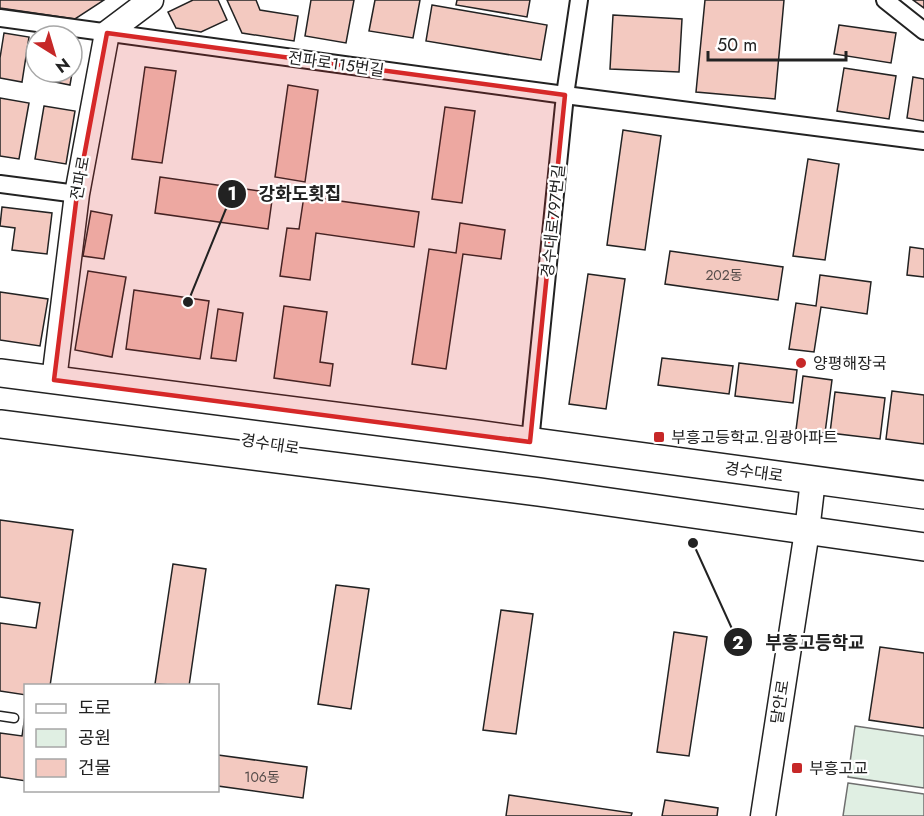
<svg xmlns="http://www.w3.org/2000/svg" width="924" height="816" font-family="Jost,'Noto Sans KR',sans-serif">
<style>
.green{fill:#e0efe3;stroke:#6f6f6f;stroke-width:1.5}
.building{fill:#f3c9c0;stroke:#222;stroke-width:1.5}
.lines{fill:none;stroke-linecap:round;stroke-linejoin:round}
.lane-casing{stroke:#222;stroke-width:11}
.street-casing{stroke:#222;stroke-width:20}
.secondary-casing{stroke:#222;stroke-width:27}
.primary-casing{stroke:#222;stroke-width:30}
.lane{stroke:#fff;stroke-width:8}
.street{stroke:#fff;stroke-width:16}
.secondary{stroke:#fff;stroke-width:24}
.primary{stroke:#fff;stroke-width:27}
.marked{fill:#d62828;fill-opacity:0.2;stroke:#d62828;stroke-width:4.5;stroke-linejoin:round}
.poi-dot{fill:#c62828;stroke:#fff;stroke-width:2}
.labels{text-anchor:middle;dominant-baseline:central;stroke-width:4.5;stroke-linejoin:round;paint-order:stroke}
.number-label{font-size:14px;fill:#564c4a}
.street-label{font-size:16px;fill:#222;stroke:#fff}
.poi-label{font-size:16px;fill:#222;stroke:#fff;text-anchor:start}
.leader{fill:none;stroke:#222;stroke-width:2}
.callout-dot{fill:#222;stroke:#fff;stroke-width:2}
.mark-label{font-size:18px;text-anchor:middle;font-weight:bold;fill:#fff}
.callout-label{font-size:18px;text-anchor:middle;font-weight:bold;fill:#222;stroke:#fff;stroke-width:4.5;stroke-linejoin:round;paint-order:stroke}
</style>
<rect width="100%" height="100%" fill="#fff"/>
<g class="green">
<path d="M 855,726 L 924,736 L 924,788 L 848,777 Z"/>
<path d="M 848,783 L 924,794 L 924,816 L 843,816 Z"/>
</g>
<g class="building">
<path d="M 0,0 L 104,0 L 75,19 L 0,8 Z"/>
<path d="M 193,0 L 218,0 L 227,20 L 201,32 L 176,28 L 168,12 Z"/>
<path d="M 227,0 L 256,0 L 260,10 L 298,16 L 294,41 L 242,33 Z"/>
<path d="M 311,0 L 354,0 L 346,43 L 305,36 Z"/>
<path d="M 375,0 L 420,0 L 413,38 L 369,31 Z"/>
<path d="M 457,0 L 530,0 L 527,17 L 456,5 Z"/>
<path d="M 705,0 L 784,0 L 775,99 L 696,92 Z"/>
<path d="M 913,0 L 924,0 L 924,8 Z"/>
<path d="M 432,5 L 547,25 L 541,60 L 426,41 Z"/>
<path d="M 613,15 L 682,19 L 679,72 L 610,69 Z"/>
<path d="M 839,25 L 896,33 L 891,63 L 834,54 Z"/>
<path d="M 4,33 L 29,37 L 22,82 L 0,78 L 0,58 Z"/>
<path d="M 72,43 L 77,44 L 70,85 L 45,80 L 46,72 L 72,72 Z"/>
<path d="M 145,67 L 176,71 L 162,163 L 132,159 Z"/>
<path d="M 844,68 L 896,76 L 889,119 L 837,111 Z"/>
<path d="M 913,77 L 924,79 L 924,121 L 907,118 Z"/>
<path d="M 288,85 L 318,90 L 305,182 L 275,177 Z"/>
<path d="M 0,98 L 29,103 L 19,159 L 0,156 Z"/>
<path d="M 44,106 L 75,111 L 66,164 L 35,159 Z"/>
<path d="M 445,107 L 475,111 L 462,203 L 432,199 Z"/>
<path d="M 623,130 L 661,136 L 645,250 L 607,245 Z"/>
<path d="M 808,159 L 839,164 L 825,260 L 793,256 Z"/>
<path d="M 160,177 L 273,193 L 268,229 L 155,213 Z"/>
<path d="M 304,196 L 419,212 L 414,247 L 316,233 L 310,280 L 280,276 L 287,228 L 299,229 Z"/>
<path d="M 2,207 L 52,213 L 47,254 L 12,250 L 15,228 L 0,226 Z"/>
<path d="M 91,211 L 112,215 L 104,259 L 83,256 Z"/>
<path d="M 460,223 L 505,230 L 501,259 L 463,254 L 446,369 L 412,364 L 429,249 L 456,253 Z"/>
<path d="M 910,247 L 924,249 L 924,277 L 907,275 Z"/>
<path d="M 670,251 L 783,267 L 778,300 L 665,284 Z"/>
<path d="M 88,271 L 126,277 L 112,357 L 75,350 Z"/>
<path d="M 588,274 L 625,279 L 606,409 L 569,404 Z"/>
<path d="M 820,275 L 871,282 L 867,314 L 821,307 L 814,352 L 789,349 L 796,303 L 816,306 Z"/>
<path d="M 134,290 L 209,301 L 200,359 L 126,349 Z"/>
<path d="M 0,292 L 48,299 L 40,346 L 0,340 Z"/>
<path d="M 284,306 L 327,312 L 320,362 L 333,364 L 330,386 L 274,378 Z"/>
<path d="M 218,309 L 243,313 L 236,361 L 211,358 Z"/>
<path d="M 662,358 L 733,366 L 729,394 L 658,385 Z"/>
<path d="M 739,363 L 797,370 L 793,403 L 735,396 Z"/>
<path d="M 803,376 L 832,380 L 825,433 L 796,430 Z"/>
<path d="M 892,391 L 924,395 L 924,444 L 886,439 Z"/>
<path d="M 835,392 L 885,398 L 880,439 L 830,433 Z"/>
<path d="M 0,520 L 73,530 L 50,686 L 26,686 L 26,695 L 0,691 L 0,623 L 36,628 L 40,603 L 0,597 Z"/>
<path d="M 173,564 L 206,569 L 189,686 L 155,684 Z"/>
<path d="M 336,585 L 369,589 L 351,709 L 318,704 Z"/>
<path d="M 501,610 L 533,614 L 516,734 L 483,730 Z"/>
<path d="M 674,632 L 707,637 L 689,756 L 657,752 Z"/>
<path d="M 880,647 L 924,653 L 924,728 L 869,720 Z"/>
<path d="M 26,709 L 26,781 L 0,777 L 0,733 L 22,736 Z"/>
<path d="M 218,755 L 307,767 L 303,798 L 218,786 Z"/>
<path d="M 509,795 L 632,813 L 631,816 L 506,816 Z"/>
<path d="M 665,800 L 718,808 L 717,816 L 662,816 Z"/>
</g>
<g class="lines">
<g class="lane-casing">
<path id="lane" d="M 0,716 L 14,718"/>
</g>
<g class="street-casing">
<g id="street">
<path d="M 885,0 L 924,31"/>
<path d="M 0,18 L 565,95 L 924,141"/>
<path d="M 0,184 L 77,194"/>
<path d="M 530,442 L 565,95 L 579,0"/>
</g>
</g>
<g class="secondary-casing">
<g id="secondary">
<path d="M 54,380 L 77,194 L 107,33 L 151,0"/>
<path d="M 763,816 L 807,531 L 813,480"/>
</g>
</g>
<g class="primary-casing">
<g id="primary">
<path d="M 0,373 L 476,434 L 924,495"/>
<path d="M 0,424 L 539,492 L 924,547"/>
</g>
</g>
<use href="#lane" class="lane"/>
<use href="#street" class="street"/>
<use href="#secondary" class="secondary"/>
<use href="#primary" class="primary"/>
</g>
<path class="marked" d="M 107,33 L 565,95 L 530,442 L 54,380 L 77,194 Z"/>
<g class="poi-dot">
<circle cx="801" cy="363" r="6"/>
<rect x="653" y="431" width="12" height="12" rx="3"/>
<rect x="791" y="762" width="12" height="12" rx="3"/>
</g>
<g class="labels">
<g class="number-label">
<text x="724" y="275">202동</text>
<text x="262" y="777">106동</text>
</g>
<g class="street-label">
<text transform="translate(336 64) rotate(8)">전파로115번길</text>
<text transform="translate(80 178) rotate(-80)">전파로</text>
<text transform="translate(553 221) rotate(-84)">경수대로797번길</text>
<text transform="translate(270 444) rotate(9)">경수대로</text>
<text transform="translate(754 472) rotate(8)">경수대로</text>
<text transform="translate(780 702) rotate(-81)">달안로</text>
</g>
<g class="poi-label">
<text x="813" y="363">양평해장국</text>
<text x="671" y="437">부흥고등학교.임광아파트</text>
<text x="809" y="768">부흥고교</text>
</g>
</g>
<path class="leader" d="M188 302L232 194M693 543L738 642"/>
<g class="callout-dot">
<circle cx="188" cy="302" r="6"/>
<circle cx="693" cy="543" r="6"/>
<circle cx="232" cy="194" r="15"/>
<circle cx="738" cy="642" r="15"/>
</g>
<g class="mark-label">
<text x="232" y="200">1</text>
<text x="738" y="649">2</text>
</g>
<g class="callout-label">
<text x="300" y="200">강화도횟집</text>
<text x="815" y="649">부흥고등학교</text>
</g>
<rect x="24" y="684" width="195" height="108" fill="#ffffff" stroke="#a7a7a7" stroke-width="1.5"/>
<rect x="36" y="704" width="30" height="9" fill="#ffffff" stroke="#a7a7a7" stroke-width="1.5"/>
<text x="78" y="714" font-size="18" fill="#222222">도로</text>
<rect x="36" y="729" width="30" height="18" fill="#e0efe3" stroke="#a7a7a7" stroke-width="1.5"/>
<text x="78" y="744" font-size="18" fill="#222222">공원</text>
<rect x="36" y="759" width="30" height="18" fill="#f3c9c0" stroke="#a7a7a7" stroke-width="1.5"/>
<text x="78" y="774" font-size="18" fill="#222222">건물</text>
<g transform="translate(54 54) rotate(143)"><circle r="28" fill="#ffffff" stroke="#a7a7a7" stroke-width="1.5"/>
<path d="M0-4.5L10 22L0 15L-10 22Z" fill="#c62828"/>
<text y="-9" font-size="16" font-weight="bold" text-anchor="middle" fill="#222222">N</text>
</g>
<path d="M708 51v9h138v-9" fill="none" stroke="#222222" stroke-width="3"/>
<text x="717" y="51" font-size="18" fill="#222222" stroke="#ffffff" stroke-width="4.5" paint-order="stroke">50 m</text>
</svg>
